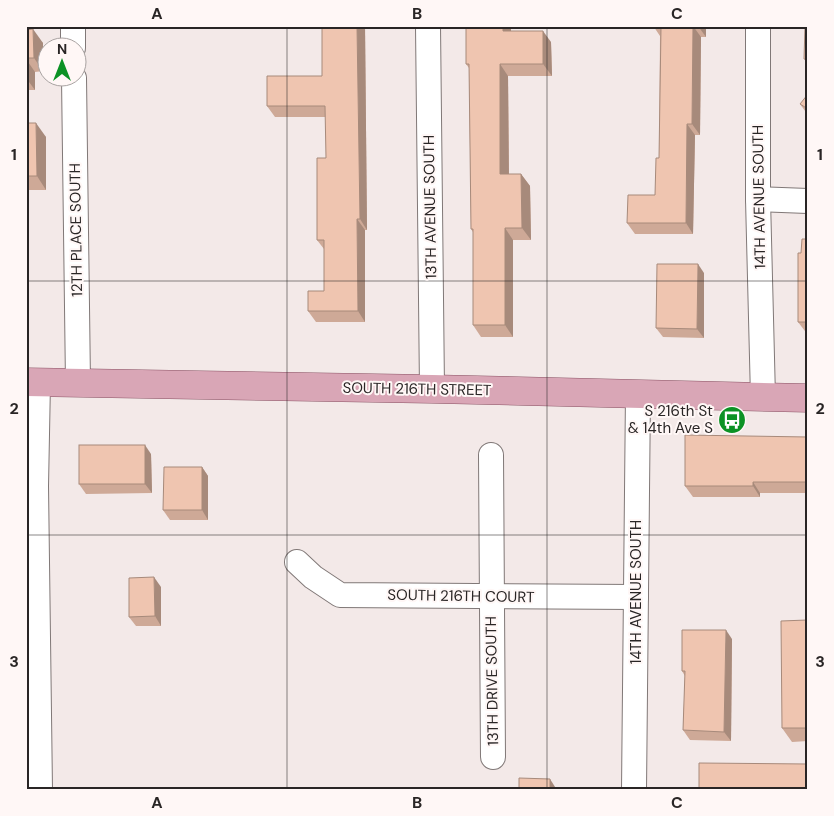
<svg xmlns="http://www.w3.org/2000/svg" width="834" height="816" font-family="'DM Sans',sans-serif">
<style>
.lines{fill:none;stroke-linecap:round;stroke-linejoin:round}
.minor-casing{stroke:#807877;stroke-width:26}
.major-casing{stroke:#8a5264;stroke-width:29}
.minor{stroke:#fff;stroke-width:24}
.major{stroke:#d9a6b6;stroke-width:28}
.wall{fill:#cea997}
.shaded-wall{fill:#a78a7b}
.building{fill:#efc5b0;stroke:#a78a7b}
.grid{fill:none;stroke:#292525;stroke-width:1;stroke-opacity:0.55}
.labels{text-anchor:middle;dominant-baseline:central;stroke-width:4;stroke-linejoin:round;paint-order:stroke}
.street-label{font-size:15px;fill:#292525;stroke:#fff7f6}
.poi-label{font-size:15px;fill:#292525;stroke:#fff7f6;text-anchor:end}
.neatline{fill:none;stroke:#292525;stroke-width:2}
.grid-label{font-size:16px;text-anchor:middle;font-weight:bold;fill:#292525}
</style>
<rect width="100%" height="100%" fill="#f3e9e8"/>
<g class="lines">
<g class="minor-casing">
<g id="minor">
<path d="M 73,26 L 73,48"/>
<path d="M 428,26 L 432,389"/>
<path d="M 758,26 L 758,199 L 763,397"/>
<path d="M 74,78 L 78,383"/>
<path d="M 758,199 L 808,201"/>
<path d="M 38,382 L 36,486 L 40,790"/>
<path d="M 491,455 L 493,757"/>
<path d="M 297,562 L 313,577 L 340,595 L 636,597"/>
<path d="M 634,790 L 638,393"/>
</g>
</g>
<g class="major-casing">
<path id="major" d="M 26,382 L 432,389 L 808,398"/>
</g>
<use href="#minor" class="minor"/>
<use href="#major" class="major"/>
</g>
<g class="wall">
<path d="M 322,26 L 365,26 L 367,230 L 365,230 L 365,322 L 316,322 L 308,311 L 324,291 L 324,249 L 317,240 L 326,158 L 326,117 L 275,117 L 267,106 L 322,76 Z"/>
<path d="M 466,26 L 511,26 L 511,31 L 551,42 L 552,76 L 508,76 L 509,174 L 521,174 L 530,186 L 531,240 L 513,240 L 513,337 L 481,337 L 473,325 L 473,232 L 471,229 L 469,68 L 466,64 Z"/>
<path d="M 706,26 L 706,37 L 701,37 L 700,135 L 695,135 L 693,234 L 635,234 L 627,223 L 655,195 L 659,158 L 660,36 L 654,27 Z"/>
<path d="M 808,26 L 808,64 L 804,59 Z"/>
<path d="M 26,30 L 43,43 L 43,71 L 35,72 L 35,90 L 26,90 Z"/>
<path d="M 800,104 L 808,109 L 808,115 Z"/>
<path d="M 26,123 L 46,137 L 46,190 L 26,190 Z"/>
<path d="M 808,239 L 808,335 L 798,322 L 801,253 Z"/>
<path d="M 704,273 L 704,338 L 663,337 L 656,328 Z"/>
<path d="M 808,437 L 808,493 L 760,493 L 760,497 L 693,497 L 685,486 Z"/>
<path d="M 151,454 L 152,493 L 86,494 L 79,484 Z"/>
<path d="M 202,467 L 208,476 L 208,520 L 170,520 L 163,510 Z"/>
<path d="M 808,547 L 808,741 L 792,742 L 782,728 L 807,620 Z"/>
<path d="M 161,587 L 161,626 L 136,626 L 129,617 Z"/>
<path d="M 732,639 L 731,741 L 690,740 L 683,730 L 685,676 L 682,671 Z"/>
</g>
<g class="shaded-wall">
<path d="M 357,26 L 365,26 L 367,230 L 360,219 Z"/>
<path d="M 503,26 L 511,26 L 511,42 L 503,31 Z"/>
<path d="M 693,26 L 701,37 L 700,135 L 692,124 Z"/>
<path d="M 698,26 L 706,26 L 706,37 Z"/>
<path d="M 33,29 L 43,43 L 43,71 L 34,58 Z"/>
<path d="M 543,31 L 551,42 L 552,76 L 543,64 Z"/>
<path d="M 26,59 L 35,72 L 35,90 L 26,78 Z"/>
<path d="M 500,64 L 508,76 L 509,186 L 500,174 Z"/>
<path d="M 36,123 L 46,137 L 46,190 L 37,176 Z"/>
<path d="M 687,124 L 695,135 L 693,234 L 686,223 Z"/>
<path d="M 521,174 L 530,186 L 531,240 L 522,228 Z"/>
<path d="M 357,219 L 365,230 L 365,322 L 358,311 Z"/>
<path d="M 505,228 L 513,240 L 513,337 L 505,325 Z"/>
<path d="M 698,264 L 704,273 L 704,338 L 697,329 Z"/>
<path d="M 145,445 L 151,454 L 152,493 L 145,484 Z"/>
<path d="M 202,467 L 208,476 L 208,520 L 202,510 Z"/>
<path d="M 753,482 L 760,493 L 760,497 L 753,486 Z"/>
<path d="M 154,577 L 161,587 L 161,626 L 155,616 Z"/>
<path d="M 726,630 L 732,639 L 731,741 L 724,732 Z"/>
<path d="M 550,779 L 557,790 L 550,790 Z"/>
</g>
<g class="building">
<path d="M 322,26 L 357,26 L 360,219 L 357,219 L 358,311 L 308,311 L 308,291 L 324,291 L 324,240 L 317,240 L 317,158 L 326,158 L 325,106 L 267,106 L 267,76 L 322,76 Z"/>
<path d="M 466,26 L 503,26 L 503,31 L 543,31 L 543,64 L 500,64 L 500,174 L 521,174 L 522,228 L 505,228 L 505,325 L 473,325 L 473,229 L 471,229 L 469,64 L 466,64 Z"/>
<path d="M 654,26 L 698,26 L 693,26 L 692,124 L 687,124 L 686,223 L 627,223 L 628,195 L 655,195 L 656,158 L 659,158 L 661,27 L 654,27 Z"/>
<path d="M 805,26 L 808,26 L 808,59 L 804,59 Z"/>
<path d="M 33,29 L 34,58 L 26,58 L 26,30 Z"/>
<path d="M 808,94 L 808,109 L 800,104 Z"/>
<path d="M 26,123 L 36,123 L 37,176 L 26,176 Z"/>
<path d="M 802,239 L 808,239 L 808,322 L 798,322 L 798,253 L 801,253 Z"/>
<path d="M 657,264 L 698,264 L 697,329 L 656,328 Z"/>
<path d="M 685,435 L 808,437 L 808,482 L 753,482 L 753,486 L 685,486 Z"/>
<rect x="79" y="445" width="66" height="39"/>
<path d="M 164,467 L 202,467 L 202,510 L 163,510 Z"/>
<path d="M 807,547 L 808,728 L 782,728 L 781,621 L 807,620 Z"/>
<path d="M 154,577 L 155,616 L 129,617 L 129,578 Z"/>
<path d="M 682,630 L 726,630 L 724,732 L 683,730 L 685,671 L 682,671 Z"/>
<path d="M 699,763 L 808,764 L 808,790 L 699,790 Z"/>
<path d="M 519,778 L 550,779 L 550,790 L 519,790 Z"/>
</g>
<path class="grid" d="M 287,26 L 287,790M 547,26 L 547,790M 26,281 L 808,281M 26,535 L 808,535"/>
<defs>
<g id="bus-disc" transform="scale(1.4375)"><circle r="9.5" fill="#0c9225" stroke="#fff7f6"/><path d="M-5-6H5V4H4V6H2V4H-2V6H-4V4H-5ZM-3.5-4V0h7V-4ZM-3.5 1.2v1.5H-2V1.2ZM2 1.2v1.5H3.5V1.2Z" fill="#fff"/></g>
</defs>
<g fill-rule="evenodd">
<use href="#bus-disc" x="732" y="420"/>
</g>
<g class="labels">
<g class="street-label">
<text transform="translate(759 197) rotate(-91)">14TH AVENUE SOUTH</text>
<text transform="translate(430 207) rotate(-91)">13TH AVENUE SOUTH</text>
<text transform="translate(76 230) rotate(-91)">12TH PLACE SOUTH</text>
<text transform="translate(417 389) rotate(1)">SOUTH 216TH STREET</text>
<text transform="translate(636 592) rotate(-90)">14TH AVENUE SOUTH</text>
<text transform="translate(461 596) rotate(1)">SOUTH 216TH COURT</text>
<text transform="translate(492 681) rotate(-91)">13TH DRIVE SOUTH</text>
</g>
<g class="poi-label">
<text x="713" y="411">S 216th St<tspan x="713" dy="17">&amp; 14th Ave S</tspan></text>
</g>
</g>
<rect width="834" height="816" fill="none" stroke="#fff7f6" stroke-width="55"/>
<g transform="translate(62 62)"><circle r="24" fill="#fff7f6" stroke="#a9a3a2"/>
<path d="M0-4L9 19L0 12L-9 19Z" fill="#0c9225"/>
<text y="-8" font-size="14" font-weight="bold" text-anchor="middle" fill="#292525">N</text>
</g>
<rect x="28" y="28" width="778" height="760" class="neatline"/>
<g class="grid-label">
<text x="157" y="19">A</text>
<text x="417" y="19">B</text>
<text x="677" y="19">C</text>
<text x="14" y="160">1</text>
<text x="820" y="160">1</text>
<text x="14" y="414">2</text>
<text x="820" y="414">2</text>
<text x="14" y="667">3</text>
<text x="820" y="667">3</text>
<text x="157" y="808">A</text>
<text x="417" y="808">B</text>
<text x="677" y="808">C</text>
</g>
</svg>
